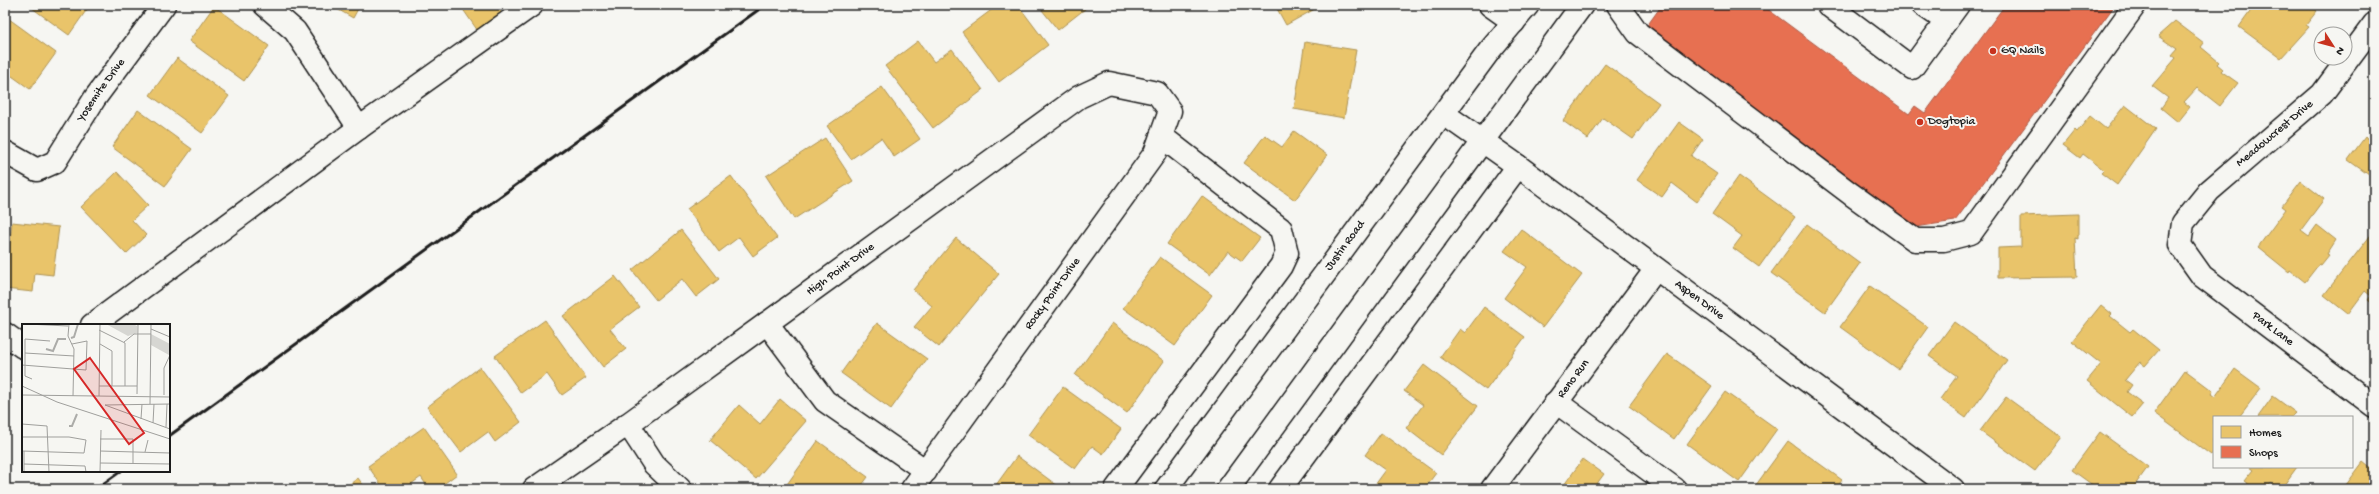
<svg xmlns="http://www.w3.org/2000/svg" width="2379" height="494" font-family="'Gochi Hand',sans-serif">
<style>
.homes{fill:#e9c46a;stroke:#ac9253}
.shops{fill:#e76f51;stroke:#aa5641}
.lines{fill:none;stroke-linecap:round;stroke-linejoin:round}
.minor-casing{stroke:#1c1c1c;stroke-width:25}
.major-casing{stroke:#1c1c1c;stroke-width:25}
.minor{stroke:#f6f6f2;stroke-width:22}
.major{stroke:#f6f6f2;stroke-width:22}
.rail{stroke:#1c1c1c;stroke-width:3}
.poi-dot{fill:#c8321e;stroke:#f6f6f2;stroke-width:1.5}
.labels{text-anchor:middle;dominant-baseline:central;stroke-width:4;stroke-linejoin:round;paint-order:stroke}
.poi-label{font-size:12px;fill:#1c1c1c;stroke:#f6f6f2;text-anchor:start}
.street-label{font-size:12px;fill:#1c1c1c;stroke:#f6f6f2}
.inset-river{fill:none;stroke:#acaca9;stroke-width:2}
.inset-road{fill:none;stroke:#9f9f9c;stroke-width:1}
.view{fill:#d62828;fill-opacity:0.15;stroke:#d62828;stroke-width:2}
.inset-edge{fill:none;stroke:#1c1c1c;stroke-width:2}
</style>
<rect width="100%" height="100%" fill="#f6f6f2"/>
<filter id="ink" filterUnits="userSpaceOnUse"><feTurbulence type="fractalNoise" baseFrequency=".025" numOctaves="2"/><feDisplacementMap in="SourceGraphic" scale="8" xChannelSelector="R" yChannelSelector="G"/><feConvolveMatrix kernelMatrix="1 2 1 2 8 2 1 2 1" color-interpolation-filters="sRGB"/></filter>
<g filter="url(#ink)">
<g class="homes">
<path d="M 28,5 L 90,5 L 69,35 Z"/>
<path d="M 330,5 L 360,5 L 353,18 Z"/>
<path d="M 460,5 L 496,5 L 504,16 L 480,34 Z"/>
<path d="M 998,5 L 1018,5 L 1048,45 L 999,82 L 962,32 Z"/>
<path d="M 1038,5 L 1090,5 L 1058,30 Z"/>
<path d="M 1275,5 L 1322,5 L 1286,25 Z"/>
<path d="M 2255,5 L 2310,5 L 2317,11 L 2306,25 L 2309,27 L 2281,58 L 2239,27 Z"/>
<path d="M 214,6 L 269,46 L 244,81 L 189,41 Z"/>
<path d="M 5,16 L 56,53 L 30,89 L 5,71 Z"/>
<path d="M 2175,21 L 2204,43 L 2201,47 L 2219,62 L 2217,64 L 2223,69 L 2221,71 L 2238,83 L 2220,106 L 2197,88 L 2184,102 L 2190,107 L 2178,122 L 2161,108 L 2168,98 L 2152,86 L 2176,58 L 2172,55 L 2177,49 L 2158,36 Z"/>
<path d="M 918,41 L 934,62 L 952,49 L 983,90 L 933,128 L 885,66 Z"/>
<path d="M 1305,42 L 1356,50 L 1344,118 L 1294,109 Z"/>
<path d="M 177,58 L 229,96 L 202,133 L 150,95 Z"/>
<path d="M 1605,64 L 1659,103 L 1633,139 L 1603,118 L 1588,139 L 1563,121 Z"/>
<path d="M 882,87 L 920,139 L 894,157 L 881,138 L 851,159 L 827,126 Z"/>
<path d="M 2125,105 L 2156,129 L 2117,185 L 2101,173 L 2104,170 L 2083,154 L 2080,158 L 2063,145 L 2075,130 L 2077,132 L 2090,116 L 2106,129 Z"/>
<path d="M 138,110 L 192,149 L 165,186 L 112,147 Z"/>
<path d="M 1679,122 L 1703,139 L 1691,156 L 1717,174 L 1697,202 L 1672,183 L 1662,197 L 1637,180 Z"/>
<path d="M 1294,131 L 1327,155 L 1295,200 L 1244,163 L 1265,135 L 1282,147 Z"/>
<path d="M 2374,131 L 2374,169 L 2369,175 L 2348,160 L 2365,137 L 2368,140 Z"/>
<path d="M 825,138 L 853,181 L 794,219 L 766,176 Z"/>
<path d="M 117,172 L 148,205 L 132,220 L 146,235 L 126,254 L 81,207 Z"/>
<path d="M 731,176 L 777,238 L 753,256 L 739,237 L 719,252 L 687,209 Z"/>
<path d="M 1739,176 L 1795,217 L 1759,267 L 1733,248 L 1742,236 L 1712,214 Z"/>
<path d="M 2301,181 L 2324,199 L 2301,230 L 2309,236 L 2317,225 L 2336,240 L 2327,254 L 2329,255 L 2321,265 L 2319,264 L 2305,282 L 2290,270 L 2289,272 L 2258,247 L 2286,209 L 2282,206 Z"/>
<path d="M 1202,196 L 1260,238 L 1242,261 L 1228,251 L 1210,275 L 1167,244 Z"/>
<path d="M 2078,214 L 2078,239 L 2075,238 L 2077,277 L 1998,278 L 1998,248 L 2021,247 L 2021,216 Z"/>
<path d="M 12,222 L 59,227 L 53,275 L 35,273 L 33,292 L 5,289 Z"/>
<path d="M 1807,224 L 1860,263 L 1825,312 L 1771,273 Z"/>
<path d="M 1521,229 L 1582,275 L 1543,327 L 1504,298 L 1527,267 L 1504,251 Z"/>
<path d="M 681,230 L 719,279 L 696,297 L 682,279 L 656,300 L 632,270 Z"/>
<path d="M 2374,231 L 2374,305 L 2368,300 L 2371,296 L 2365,291 L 2348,314 L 2324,295 Z"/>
<path d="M 956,238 L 999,274 L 939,347 L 914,327 L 932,306 L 913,290 Z"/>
<path d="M 1160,257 L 1212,295 L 1175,346 L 1123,308 Z"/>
<path d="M 615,276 L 639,307 L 610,329 L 626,349 L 603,367 L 563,316 Z"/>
<path d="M 1870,286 L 1928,327 L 1898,369 L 1840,327 Z"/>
<path d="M 2101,305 L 2112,314 L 2110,316 L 2130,332 L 2133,329 L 2159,350 L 2145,366 L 2140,362 L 2125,380 L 2132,385 L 2127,392 L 2143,404 L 2132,417 L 2087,381 L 2101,364 L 2072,341 Z"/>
<path d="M 1484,307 L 1525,337 L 1486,390 L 1440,357 L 1460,329 L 1465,333 Z"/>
<path d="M 545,320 L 586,378 L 562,395 L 547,374 L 521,393 L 495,356 Z"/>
<path d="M 1954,322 L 2007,360 L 1966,418 L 1940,399 L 1957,376 L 1929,356 Z"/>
<path d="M 877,323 L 927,359 L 891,409 L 841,373 Z"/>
<path d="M 1112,323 L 1164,361 L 1127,413 L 1075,375 Z"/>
<path d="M 1667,354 L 1712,386 L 1674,439 L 1629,406 Z"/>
<path d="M 1424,365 L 1478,406 L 1441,455 L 1406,428 L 1423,405 L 1404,391 Z"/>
<path d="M 480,367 L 521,422 L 495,442 L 488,432 L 461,452 L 427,407 Z"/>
<path d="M 2235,369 L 2261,388 L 2239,417 L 2214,417 L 2214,451 L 2211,455 L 2154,413 L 2185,370 L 2213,391 L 2211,394 L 2215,397 Z"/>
<path d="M 1063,387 L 1121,429 L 1103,454 L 1092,446 L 1075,469 L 1028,435 Z"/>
<path d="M 1725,392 L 1777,429 L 1739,482 L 1687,444 Z"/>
<path d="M 2273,396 L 2296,413 L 2292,417 L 2258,417 Z"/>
<path d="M 2006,397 L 2061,437 L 2035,471 L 1980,431 Z"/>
<path d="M 780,399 L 806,421 L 756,479 L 710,440 L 739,405 L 760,424 Z"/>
<path d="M 424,427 L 457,474 L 437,489 L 429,489 L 421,477 L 404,489 L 384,489 L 368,466 Z"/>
<path d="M 2100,432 L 2148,467 L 2132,489 L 2098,489 L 2072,470 Z"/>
<path d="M 1381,433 L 1436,473 L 1424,489 L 1372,489 L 1386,470 L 1365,455 Z"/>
<path d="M 818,441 L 868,477 L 859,489 L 788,489 L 785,487 Z"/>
<path d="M 1788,441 L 1842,480 L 1836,489 L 1753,489 Z"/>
<path d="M 1017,456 L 1062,489 L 993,489 Z"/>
<path d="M 1583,459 L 1604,474 L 1593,489 L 1561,489 Z"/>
<path d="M 2363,462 L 2374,471 L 2374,489 L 2343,489 Z"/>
<path d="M 2249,467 L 2297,467 L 2281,489 L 2271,483 L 2266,489 L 2255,489 L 2244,481 L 2253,470 Z"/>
<path d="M 358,478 L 366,489 L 343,489 Z"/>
</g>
<path class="shops" d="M 1662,5 L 1762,5 L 1909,114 L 1915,106 L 1925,113 L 2005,5 L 2115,5 L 1955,221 L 1909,228 L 1644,30 Z"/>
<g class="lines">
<g class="minor-casing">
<g id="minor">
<path d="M 265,5 L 295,31 L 359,128"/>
<path d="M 1490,5 L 1514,22"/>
<path d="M 1618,5 L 1638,33 L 1851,194 L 1915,240 L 1944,240 L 1971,233 L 2135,5"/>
<path d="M 1828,5 L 1912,68 L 1958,5"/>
<path d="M 1923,5 L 1946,21"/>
<path id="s1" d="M 2374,24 L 2322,94 L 2209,191 L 2183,223 L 2180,245 L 2202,276 L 2374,406"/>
<path id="s2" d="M 1444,114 L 1518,166 L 1953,489"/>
<path id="s3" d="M 5,152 L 37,170 L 55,162 L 95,98 L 164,5"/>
<path d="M 767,323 L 825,401 L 926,471"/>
<path d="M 92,325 L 359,128 L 532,5"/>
<path d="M 5,334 L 23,347"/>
<path d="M 1556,402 L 1675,489"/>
<path d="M 628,424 L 654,464 L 680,489"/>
<path id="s4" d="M 534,489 L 628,424 L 1079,97 L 1109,83 L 1157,93 L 1170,111 L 1155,153 L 912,489"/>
<path d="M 1116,489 L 1281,266 L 1287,253 L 1281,229 L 1161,136"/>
<path d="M 1280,489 L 1518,166"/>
<path id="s5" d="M 1492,489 L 1656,269"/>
</g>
</g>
<g class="major-casing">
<g id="major">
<path id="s6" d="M 1166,489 L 1490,50 L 1528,5"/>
<path d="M 1228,489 L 1582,5"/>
</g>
</g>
<use href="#minor" class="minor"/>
<use href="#major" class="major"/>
<g class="rail">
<path d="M 169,436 L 765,5"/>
<path d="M 96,489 L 121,471"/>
</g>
</g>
</g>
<g class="poi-dot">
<circle cx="1993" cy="51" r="4"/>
<circle cx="1920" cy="122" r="4"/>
</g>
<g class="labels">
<g class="poi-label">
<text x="2001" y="51">GQ Nails</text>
<text x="1928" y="122">Dogtopia</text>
</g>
<g class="street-label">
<text stroke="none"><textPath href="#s3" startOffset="142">Yosemite Drive</textPath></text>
<text transform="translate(2275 134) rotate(-40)">Meadowcrest Drive</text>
<text stroke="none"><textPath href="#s6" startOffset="302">Justin Road</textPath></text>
<text stroke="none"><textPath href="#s4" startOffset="377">High Point Drive</textPath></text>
<text transform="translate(1053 294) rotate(-54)">Rocky Point Drive</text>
<text stroke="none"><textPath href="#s2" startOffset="316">Aspen Drive</textPath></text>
<text stroke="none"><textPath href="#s1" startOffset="426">Park Lane</textPath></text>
<text stroke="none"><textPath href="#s5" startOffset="137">Reno Run</textPath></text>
</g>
</g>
<g transform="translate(22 324)">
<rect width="148" height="148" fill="#f6f6f2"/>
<path d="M 84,0 L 111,0 L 115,2 L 115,9 L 106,12 ZM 129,10 L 148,20 L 147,31 L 129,21 Z" fill="#d6d6d2"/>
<path class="inset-river" d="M 49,14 L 52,13 L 56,0M 24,25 L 31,27 L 36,15 L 44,15M 47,102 L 50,102 L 55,90"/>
<path class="inset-road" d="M 5,0 L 46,2M 47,0 L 46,12 L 52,25 L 51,72M 129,5 L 148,13M 77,6 L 103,19 L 103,62M 102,18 L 112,10 L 129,10M 78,20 L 90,27 L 90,62M 3,29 L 52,32M 0,41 L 64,46 L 65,17 L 50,20M 10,55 L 3,52 L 3,15 L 28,17M 0,62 L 35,78 L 148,115M 77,62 L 115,62M 115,70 L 116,0M 0,71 L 148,73M 142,71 L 142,44 L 148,31M 77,72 L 78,0M 128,80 L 129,0M 83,81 L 148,105M 83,81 L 148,80M 119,95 L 120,80M 131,99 L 132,80M 0,100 L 25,102 L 27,148M 144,103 L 145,80M 0,113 L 47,113 L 64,116 L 62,129 L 0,127M 78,115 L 111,115 L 111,140M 2,127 L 2,148M 78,127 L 148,129M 123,128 L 126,116M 78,139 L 148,140M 2,140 L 63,142 L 64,148M 78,148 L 79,106"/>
<path class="view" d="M 68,34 L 122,109 L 107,120 L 52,45 Z"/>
<rect width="148" height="148" class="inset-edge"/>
</g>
<rect width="2379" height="494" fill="none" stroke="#f6f6f2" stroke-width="20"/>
<rect x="10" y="10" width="2359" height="474" fill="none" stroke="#1c1c1c" stroke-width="1.5" filter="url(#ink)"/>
<rect x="2213" y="416" width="140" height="52" fill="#f6f6f2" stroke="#9f9f9c"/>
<rect x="2221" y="426" width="20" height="12" fill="#e9c46a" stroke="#9f9f9c"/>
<text x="2249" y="436" font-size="12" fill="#1c1c1c">Homes</text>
<rect x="2221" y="446" width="20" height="12" fill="#e76f51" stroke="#9f9f9c"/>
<text x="2249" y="456" font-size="12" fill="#1c1c1c">Shops</text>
<g transform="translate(2333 46) rotate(126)"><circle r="19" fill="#f6f6f2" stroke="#9f9f9c"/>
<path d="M0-3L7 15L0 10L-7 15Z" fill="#c8321e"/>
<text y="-6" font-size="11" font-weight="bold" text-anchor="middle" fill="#1c1c1c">N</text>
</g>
</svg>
